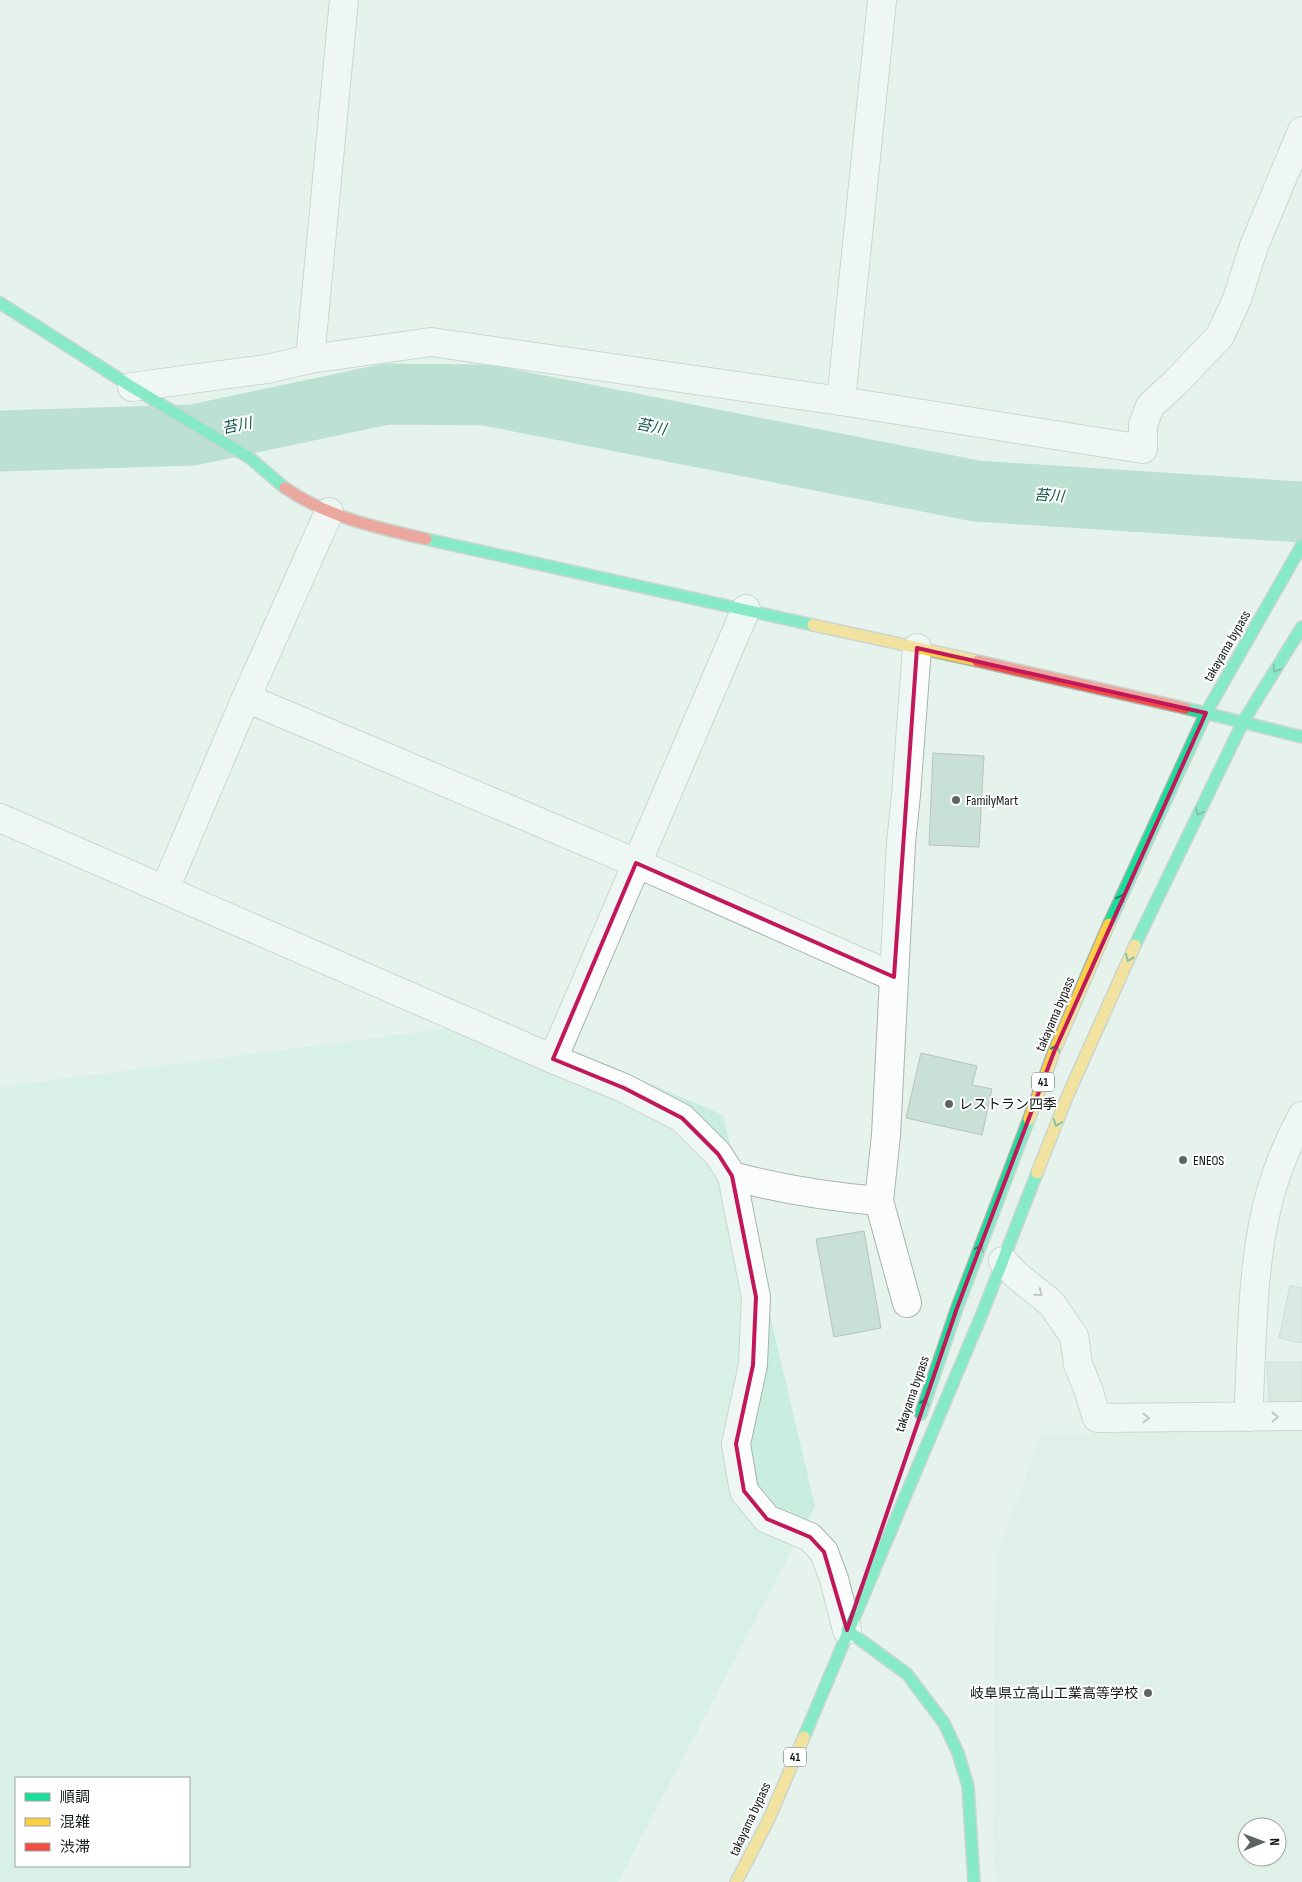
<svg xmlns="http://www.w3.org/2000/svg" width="1302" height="1882" font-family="'Sofia Sans Condensed','Noto Sans JP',sans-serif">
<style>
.built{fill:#d5ede2;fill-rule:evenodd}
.green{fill:#c9edde;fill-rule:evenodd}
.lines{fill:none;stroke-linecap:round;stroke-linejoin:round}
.river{stroke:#8accb4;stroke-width:61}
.building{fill:#c9e0d7;stroke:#b8c2bd}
.street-casing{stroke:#a9b3af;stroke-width:30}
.fast-casing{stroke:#a9b3af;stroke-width:14}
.slow-casing{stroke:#a9b3af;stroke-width:14}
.jam-casing{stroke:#a9b3af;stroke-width:14}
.street{stroke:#fbfdfc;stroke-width:28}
.fast{stroke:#16e098;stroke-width:11}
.slow{stroke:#ffcf43;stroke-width:11}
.jam{stroke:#f24e42;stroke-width:11}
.oneway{stroke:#14865e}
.oneway2{stroke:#929694}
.marked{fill:none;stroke:#c2185b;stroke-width:4;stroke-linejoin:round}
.poi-dot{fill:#5c6561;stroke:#fff;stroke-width:2}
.labels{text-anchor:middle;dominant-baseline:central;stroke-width:4;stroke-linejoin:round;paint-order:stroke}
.shield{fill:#fff;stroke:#585e5c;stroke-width:1}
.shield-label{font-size:12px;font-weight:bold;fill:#111916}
.street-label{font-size:14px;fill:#111916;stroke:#fff}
.poi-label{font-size:14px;fill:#111916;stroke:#fff;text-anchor:start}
.water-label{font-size:15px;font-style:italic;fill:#0f5943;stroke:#fff}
</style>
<rect width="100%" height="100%" fill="#e6f3ed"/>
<path class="built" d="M 1235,1428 L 1302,1428 L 1302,1882 L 997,1882 L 993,1842 L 996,1559 L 1041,1435 ZM 1247,1827 L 1277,1827 L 1277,1857 L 1247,1857 Z"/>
<path class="green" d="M 504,1021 L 723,1115 L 815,1506 L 618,1882 L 0,1882 L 0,1087 ZM 16,1778 L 189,1778 L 189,1866 L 16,1866 Z"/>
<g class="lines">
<path class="river" d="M 0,441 L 193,435 L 387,394 L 486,395 L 976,491 L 1302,512"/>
</g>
<g class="building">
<path d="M 933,753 L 984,756 L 979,847 L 929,845 Z"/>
<path d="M 921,1053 L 977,1066 L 972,1085 L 992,1089 L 982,1135 L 906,1118 Z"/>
<path d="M 864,1231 L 881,1328 L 834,1337 L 816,1239 Z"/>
<path d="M 1290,1285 L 1302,1288 L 1302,1343 L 1279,1338 Z"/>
<path d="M 1267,1362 L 1302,1362 L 1302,1401 L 1269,1402 Z"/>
</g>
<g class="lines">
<g class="street-casing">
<g id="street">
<path d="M 882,0 L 841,401 L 1143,449 L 1143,425 L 1150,406 L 1175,383 L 1220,336 L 1237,299 L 1254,246 L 1302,131"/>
<path d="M 310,359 L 344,0"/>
<path d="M 132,387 L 267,369 L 310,359 L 431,342 L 841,401"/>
<path d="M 246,698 L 636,863 L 894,977"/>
<path d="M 0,818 L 553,1059 L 624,1088 L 682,1118 L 718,1154 L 732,1176 L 756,1297 L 753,1365 L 736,1444 L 744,1491 L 767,1519 L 810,1537 L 824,1552 L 834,1579 L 847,1630"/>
<path d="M 165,889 L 246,698 L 329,512"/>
<path d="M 553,1059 L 746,609"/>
<path d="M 732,1176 C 780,1189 830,1197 879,1201"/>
<path d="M 1003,1261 L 1016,1275 L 1051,1303 L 1074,1336 L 1078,1364 L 1088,1389 L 1097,1418 L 1302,1416"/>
<path d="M 907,1303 L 879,1201 L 886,1135 L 901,843 L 906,795 L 917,648"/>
<path d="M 1248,1417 C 1252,1352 1251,1284 1264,1220 C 1271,1184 1285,1148 1302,1116"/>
</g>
</g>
<g class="fast-casing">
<g id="fast">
<path d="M 0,303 L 132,387 L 250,458 L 285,488"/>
<path d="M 426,539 L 813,625"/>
<path d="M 1185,708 L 1302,737"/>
<path d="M 1109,924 L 1206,713 L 1302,545"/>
<path d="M 1135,945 L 1243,722 L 1302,627"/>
<path d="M 921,1414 L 957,1308 L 1029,1119"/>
<path d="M 847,1630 L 907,1674 L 944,1723 L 958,1753 L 968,1786 L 974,1882"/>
<path d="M 804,1737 L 982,1314 L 1037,1173"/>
</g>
</g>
<g class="slow-casing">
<g id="slow">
<path d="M 813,625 L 978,661"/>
<path d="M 1029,1119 L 1054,1052 L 1109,924"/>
<path d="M 1037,1173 L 1067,1097 L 1135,945"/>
<path d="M 736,1882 L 768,1821 L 804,1737"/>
</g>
</g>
<g class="jam-casing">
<g id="jam">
<path d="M 285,488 C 328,517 377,528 426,539"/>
<path d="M 978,661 L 1185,708"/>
</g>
</g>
<use href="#street" class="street"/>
<use href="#fast" class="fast"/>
<use href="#slow" class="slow"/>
<use href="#jam" class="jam"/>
</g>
<defs><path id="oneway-chevron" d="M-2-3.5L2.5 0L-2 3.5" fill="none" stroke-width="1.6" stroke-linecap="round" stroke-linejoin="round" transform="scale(1.25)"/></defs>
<g class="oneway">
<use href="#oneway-chevron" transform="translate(1276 669) rotate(122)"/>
<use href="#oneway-chevron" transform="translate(1199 812) rotate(116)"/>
<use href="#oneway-chevron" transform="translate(1121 898) rotate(-65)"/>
<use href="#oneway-chevron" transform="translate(1129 958) rotate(114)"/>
<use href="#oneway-chevron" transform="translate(1056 1048) rotate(-67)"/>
<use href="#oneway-chevron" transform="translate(1057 1123) rotate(111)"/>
<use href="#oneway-chevron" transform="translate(980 1248) rotate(-69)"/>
<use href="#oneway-chevron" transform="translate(925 1402) rotate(-71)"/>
</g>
<g class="oneway2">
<use href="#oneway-chevron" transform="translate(1039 1293) rotate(39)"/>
<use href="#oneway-chevron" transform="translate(1275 1417) rotate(-1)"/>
<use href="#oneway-chevron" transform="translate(1146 1418)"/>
</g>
<path d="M0 0H1302V1882H0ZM 917,648 L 1206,713 L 1054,1052 L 957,1308 L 847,1630 L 824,1552 L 810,1537 L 767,1519 L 744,1491 L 736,1444 L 753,1365 L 756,1297 L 732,1176 L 718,1154 L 682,1118 L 624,1088 L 553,1059 L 636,863 L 894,977 Z" fill="#e6f3ed" fill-opacity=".55" fill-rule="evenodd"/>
<path class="marked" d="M 917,648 L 1206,713 L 1054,1052 L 957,1308 L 847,1630 L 824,1552 L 810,1537 L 767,1519 L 744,1491 L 736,1444 L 753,1365 L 756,1297 L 732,1176 L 718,1154 L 682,1118 L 624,1088 L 553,1059 L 636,863 L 894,977 Z"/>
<g class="poi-dot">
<circle cx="956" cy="800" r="5"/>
<circle cx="949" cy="1104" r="5"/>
<circle cx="1183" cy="1160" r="5"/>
<circle cx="1148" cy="1693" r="5"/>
</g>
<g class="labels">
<g class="shield">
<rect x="1032" y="1072.5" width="22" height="19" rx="4"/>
<rect x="784" y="1747.5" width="22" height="19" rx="4"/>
</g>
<g class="shield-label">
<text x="1043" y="1082">41</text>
<text x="795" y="1757">41</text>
</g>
<g class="street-label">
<text transform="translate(1227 646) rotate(-60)">takayama bypass</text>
<text transform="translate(1055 1014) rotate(-67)">takayama bypass</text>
<text transform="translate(912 1394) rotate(-71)">takayama bypass</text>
<text transform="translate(750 1819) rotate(-65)">takayama bypass</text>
</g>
<g class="poi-label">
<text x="966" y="800">FamilyMart</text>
<text x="959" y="1104">レストラン四季</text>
<text x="1193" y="1160">ENEOS</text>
<text x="1138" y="1693" text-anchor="end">岐阜県立高山工業高等学校</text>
</g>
<g class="water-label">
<text transform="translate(237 426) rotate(-12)">苔川</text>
<text transform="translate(651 427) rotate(11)">苔川</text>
<text transform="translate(1049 496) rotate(4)">苔川</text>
</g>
</g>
<rect x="15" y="1777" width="175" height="90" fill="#ffffff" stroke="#a0a3a2"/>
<rect x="25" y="1793" width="25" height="8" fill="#16e098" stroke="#a0a3a2"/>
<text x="60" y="1802" font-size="15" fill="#111916">順調</text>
<rect x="25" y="1818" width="25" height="8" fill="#ffcf43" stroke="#a0a3a2"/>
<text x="60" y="1827" font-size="15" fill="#111916">混雑</text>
<rect x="25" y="1843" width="25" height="8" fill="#f24e42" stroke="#a0a3a2"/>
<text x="60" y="1852" font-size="15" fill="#111916">渋滞</text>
<g transform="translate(1262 1842) rotate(89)"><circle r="24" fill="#ffffff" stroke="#a0a3a2"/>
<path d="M0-4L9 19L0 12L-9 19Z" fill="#5c6561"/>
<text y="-8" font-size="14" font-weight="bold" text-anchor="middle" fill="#111916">N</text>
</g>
</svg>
